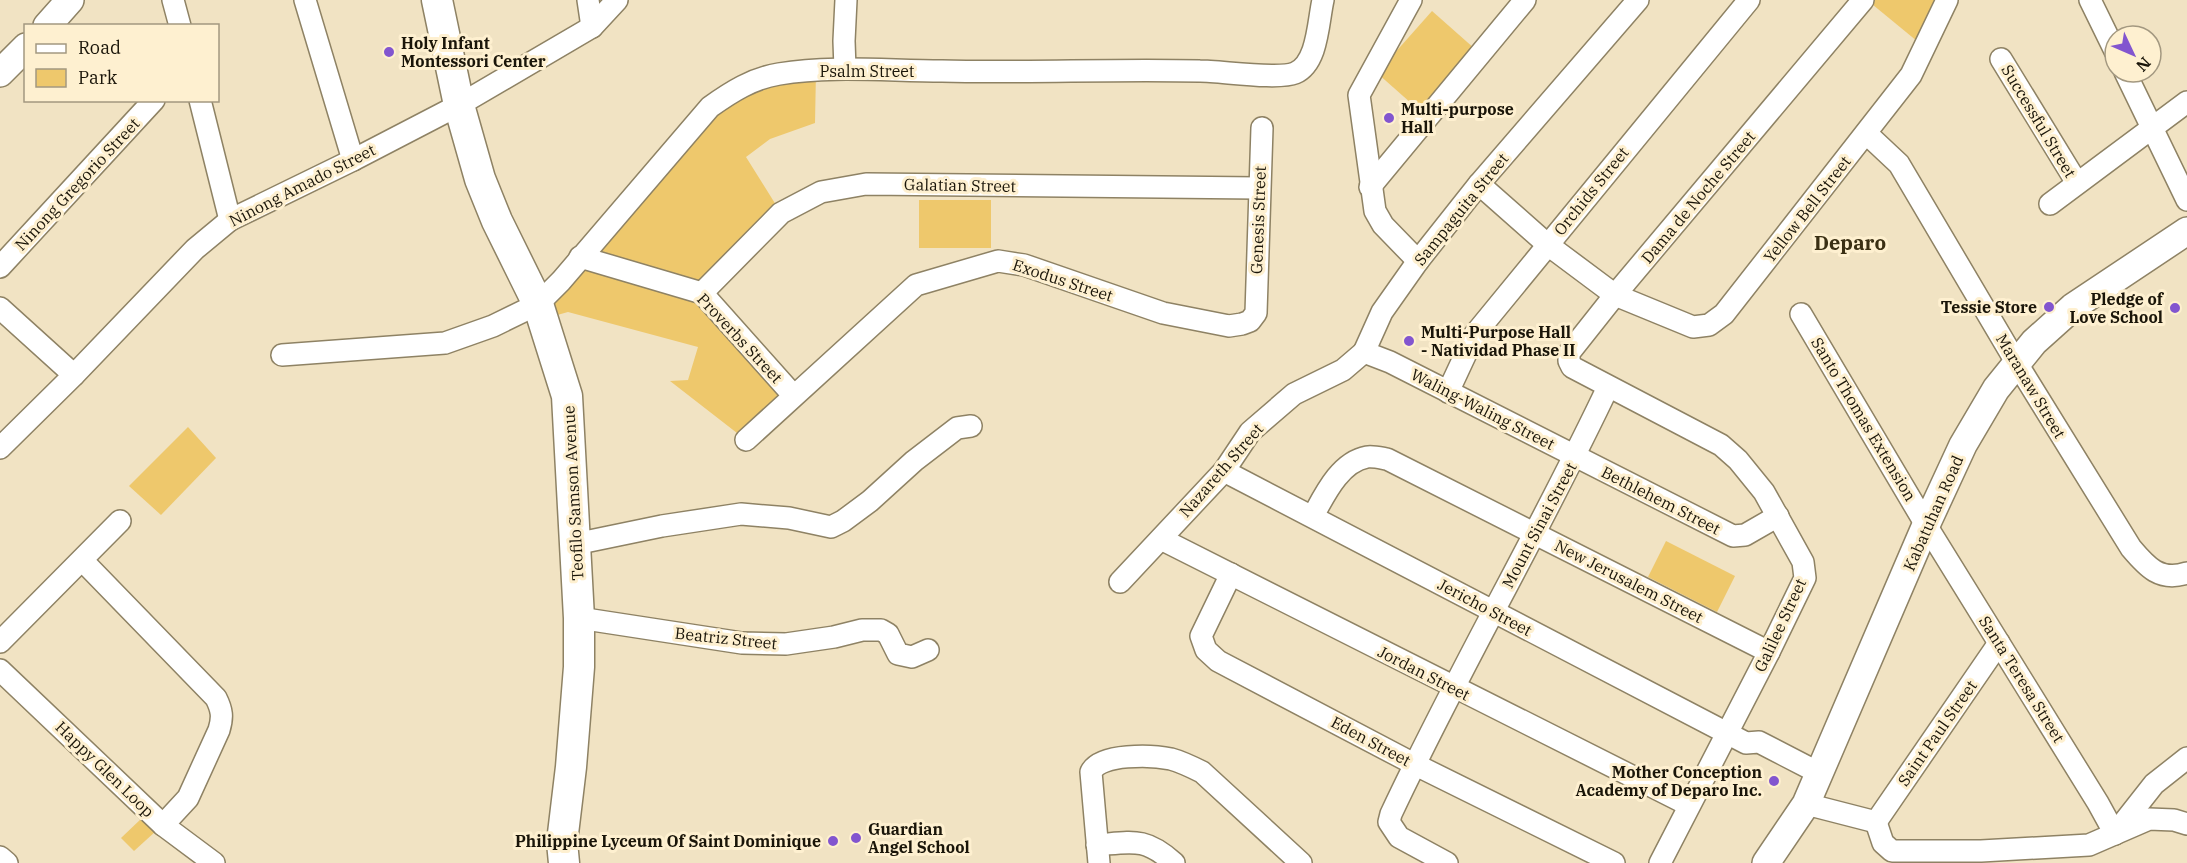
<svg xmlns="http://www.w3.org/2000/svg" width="2187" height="863" font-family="'IBM Plex Serif',serif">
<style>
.green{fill:#eec86c}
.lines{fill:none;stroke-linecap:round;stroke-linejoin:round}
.minor-casing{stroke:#8e8264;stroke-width:24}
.tertiary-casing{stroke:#8e8264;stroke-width:30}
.secondary-casing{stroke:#8e8264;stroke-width:33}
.minor{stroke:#fff;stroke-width:21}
.tertiary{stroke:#fff;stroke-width:27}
.secondary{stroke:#fff;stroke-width:30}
.poi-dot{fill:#8255cf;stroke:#fef0d0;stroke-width:2}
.labels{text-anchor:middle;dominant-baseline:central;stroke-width:6;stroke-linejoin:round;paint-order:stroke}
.poi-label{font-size:16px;font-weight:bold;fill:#1a1509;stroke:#fef0d0;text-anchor:start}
.street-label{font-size:16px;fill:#1a1509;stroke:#fef0d0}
.quarter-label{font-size:20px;font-weight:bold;fill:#3a2f13;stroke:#fef0d0}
</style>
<rect width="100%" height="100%" fill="#f1e3c3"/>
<g class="green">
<path d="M 1867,0 L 1945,0 L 1923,46 Z"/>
<path d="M 1432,11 L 1475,49 L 1420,111 L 1377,73 Z"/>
<path d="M 816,71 L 815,123 L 770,139 L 746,157 L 781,213 L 702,293 L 793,395 L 746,440 L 670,381 L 688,380 L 698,347 L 568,312 L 543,319 L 580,257 L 738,87 Z"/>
<rect x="919" y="200" width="72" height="48"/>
<path d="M 188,427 L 216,458 L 161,515 L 129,486 Z"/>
<path d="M 1666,541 L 1735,576 L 1717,612 L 1648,577 Z"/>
<path d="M 142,818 L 156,831 L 134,851 L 121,838 Z"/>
</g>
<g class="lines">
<g class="minor-casing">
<g id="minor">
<path d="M 173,0 L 180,26"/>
<path d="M 305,0 L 353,160"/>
<path d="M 588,0 L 592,27"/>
<path d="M 1411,0 L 1359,95 L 1375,211 L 1383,225 L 1418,261"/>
<path d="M 1638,0 L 1479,184 L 1418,261 L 1382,312 L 1364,352 L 1390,362 L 1733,536 L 1745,535 L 1778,516"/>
<path d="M 2090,0 L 2115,51"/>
<path d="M 2001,59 L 2077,183"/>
<path d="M 845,69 L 844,41 L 846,0"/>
<path d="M 2125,72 L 2187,200"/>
<path d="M 200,100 L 230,220"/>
<path d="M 1867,134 L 1899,164 L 2016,362 L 2131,548 C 2147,567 2160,582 2187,573"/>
<path d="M 1479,184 L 1548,245 L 1615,295 L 1693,327 L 1709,325 L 1724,314 L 1911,75 L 1947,0"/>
<path d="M 1370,187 L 1525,0"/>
<path d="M 2050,204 L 2187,102"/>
<path d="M 580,257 L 702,293 L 793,395"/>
<path d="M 0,267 L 154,100"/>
<path d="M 702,293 L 781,213 L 821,192 L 866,184 L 1258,188"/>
<path d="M 0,308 L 74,375"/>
<path d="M 1801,314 L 1926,525 L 2098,803 L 2115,834"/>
<path d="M 282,355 L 445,343 L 493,326 L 538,304 L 561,281 L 710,107 C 731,92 753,78 779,74 C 832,65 888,71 942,71 C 1028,73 1114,69 1200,71 C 1221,71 1278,80 1295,73 C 1318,63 1318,22 1323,0"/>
<path d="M 1448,392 L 1475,334 L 1749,0"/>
<path d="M 746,440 L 916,285 L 998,261 L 1024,265 L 1163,313 L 1229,326 L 1242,324 L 1250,321 L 1256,313 L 1262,128"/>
<path d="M 0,448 L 74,375 L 195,249 L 230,220 L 353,160 L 459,105 L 592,27 L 617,0"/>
<path d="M 1224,471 L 1746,743 L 1759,742 L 1819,773"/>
<path d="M 1313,516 C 1325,494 1340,462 1367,457 C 1373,456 1381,458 1387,459 L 1769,652"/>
<path d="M 1161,539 L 1689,805"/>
<path d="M 575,544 L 662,526 L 741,514 L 789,518 L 831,527 L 843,521 L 870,501 L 914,461 L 957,428 L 971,426"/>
<path d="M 82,560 L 216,698 C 222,710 223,717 219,730 L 188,798 L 163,825"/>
<path d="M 1231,574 L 1201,636 L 1206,650 L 1218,661 L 1414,764 L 1614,863"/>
<path d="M 1120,582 L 1224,471 L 1250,432 L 1294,394 L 1343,370 L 1364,352"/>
<path d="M 579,618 L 742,643 L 786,644 L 834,637 L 862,630 L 881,630 L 888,634 L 898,654 L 912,657 L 928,650"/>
<path d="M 0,642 L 120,521"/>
<path d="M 0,670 L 163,825 L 214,863"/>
<path d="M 1806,804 L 1876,822"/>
<path d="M 1876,822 L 1883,843 L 1892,851 L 1981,851 L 2089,845 L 2149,819 L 2174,820 L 2187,824"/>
<path d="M 1876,822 L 1999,643"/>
<path d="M 2117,831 L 2154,784 L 2187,758"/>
<path d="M 1097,845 C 1133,842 1145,837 1174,863"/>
<path d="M 0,857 L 7,863"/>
<path d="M 1099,863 L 1091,772 C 1100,753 1152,755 1171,759 C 1182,762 1192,767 1202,772 L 1301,863"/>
<path d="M 1447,863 L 1399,837 L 1389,822 L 1391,814 C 1459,669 1540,531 1608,387"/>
<path d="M 1660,863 L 1769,652 L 1805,578 L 1803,562 L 1764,492 L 1738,460 L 1721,445 L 1572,367 L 1569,361 L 1569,353 L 1615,295 L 1863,0"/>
</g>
</g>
<g class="tertiary-casing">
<g id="tertiary">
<path d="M 47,26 L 70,0"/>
<path d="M 0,73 L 26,47"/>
<path d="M 1766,863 L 1806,804 L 1926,525 L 1963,445 L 1996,389 L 2034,342 L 2073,307 L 2187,231"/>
</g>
</g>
<g class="secondary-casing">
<path id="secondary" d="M 437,0 L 459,105 L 480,179 L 497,221 L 538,304 L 567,396 L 579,618 L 579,667 L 571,767 L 562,842 L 564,863"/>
</g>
<use href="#minor" class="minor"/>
<use href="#tertiary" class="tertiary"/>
<use href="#secondary" class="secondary"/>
</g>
<g class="poi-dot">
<circle cx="389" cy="52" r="6"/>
<circle cx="1389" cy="118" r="6"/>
<circle cx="2049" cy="307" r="6"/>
<circle cx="2175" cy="308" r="6"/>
<circle cx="1409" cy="341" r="6"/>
<circle cx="1774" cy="781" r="6"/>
<circle cx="856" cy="838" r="6"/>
<circle cx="833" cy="841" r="6"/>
</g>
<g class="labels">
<g class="poi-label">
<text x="401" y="43">Holy Infant<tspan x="401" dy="18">Montessori Center</tspan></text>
<text x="1401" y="109">Multi-purpose<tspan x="1401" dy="18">Hall</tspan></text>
<text x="2163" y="299" text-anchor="end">Pledge of<tspan x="2163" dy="18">Love School</tspan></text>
<text x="2037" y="307" text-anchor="end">Tessie Store</text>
<text x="1421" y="332">Multi-Purpose Hall<tspan x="1421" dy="18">- Natividad Phase II</tspan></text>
<text x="1762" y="772" text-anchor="end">Mother Conception<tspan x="1762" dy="18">Academy of Deparo Inc.</tspan></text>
<text x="868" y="829">Guardian<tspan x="868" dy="18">Angel School</tspan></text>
<text x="821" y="841" text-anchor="end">Philippine Lyceum Of Saint Dominique</text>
</g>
<g class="street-label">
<text x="867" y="71">Psalm Street</text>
<text transform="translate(2039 121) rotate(59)">Successful Street</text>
<text transform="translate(77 184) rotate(-47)">Ninong Gregorio Street</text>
<text transform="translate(302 185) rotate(-27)">Ninong Amado Street</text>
<text transform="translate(960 185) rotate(1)">Galatian Street</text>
<text transform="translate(1591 191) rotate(-51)">Orchids Street</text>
<text transform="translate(1698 197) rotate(-50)">Dama de Noche Street</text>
<text transform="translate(1461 209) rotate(-51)">Sampaguita Street</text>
<text transform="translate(1807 209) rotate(-52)">Yellow Bell Street</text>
<text transform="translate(1258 220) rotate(-88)">Genesis Street</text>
<text transform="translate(1063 280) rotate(18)">Exodus Street</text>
<text transform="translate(740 338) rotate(47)">Proverbs Street</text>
<text transform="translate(2031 386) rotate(59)">Maranaw Street</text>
<text transform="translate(1483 409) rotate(27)">Waling-Waling Street</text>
<text transform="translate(1864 419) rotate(59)">Santo Thomas Extension</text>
<text transform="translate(1221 470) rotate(-49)">Nazareth Street</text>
<text transform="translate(573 493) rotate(-93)">Teofilo Samson Avenue</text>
<text transform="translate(1661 500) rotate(27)">Bethlehem Street</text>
<text transform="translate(1933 513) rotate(-66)">Kabatuhan Road</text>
<text transform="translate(1539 525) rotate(-62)">Mount Sinai Street</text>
<text transform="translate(1629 581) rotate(27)">New Jerusalem Street</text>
<text transform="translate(1485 607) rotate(28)">Jericho Street</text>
<text transform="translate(1780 625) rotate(-65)">Galilee Street</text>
<text transform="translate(726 638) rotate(6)">Beatriz Street</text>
<text transform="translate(1424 673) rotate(27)">Jordan Street</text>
<text transform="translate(2022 679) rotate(58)">Santa Teresa Street</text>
<text transform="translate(1937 733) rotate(-55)">Saint Paul Street</text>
<text transform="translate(1371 741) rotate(28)">Eden Street</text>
<text transform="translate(105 769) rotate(44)">Happy Glen Loop</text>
</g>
<g class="quarter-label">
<text x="1850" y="242">Deparo</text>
</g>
</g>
<rect x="24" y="24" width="195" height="78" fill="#fef0d0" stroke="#a39880" stroke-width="1.5"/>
<rect x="36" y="44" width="30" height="9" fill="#ffffff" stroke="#a39880" stroke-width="1.5"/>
<text x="78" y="54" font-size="18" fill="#1a1509">Road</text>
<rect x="36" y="69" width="30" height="18" fill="#eec86c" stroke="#a39880" stroke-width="1.5"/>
<text x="78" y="84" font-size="18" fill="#1a1509">Park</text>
<g transform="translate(2133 54) rotate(134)"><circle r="28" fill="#fef0d0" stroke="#a39880" stroke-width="1.5"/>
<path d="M0-4.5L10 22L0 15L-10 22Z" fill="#8255cf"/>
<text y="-9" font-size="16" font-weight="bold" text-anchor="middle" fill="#1a1509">N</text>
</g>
</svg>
